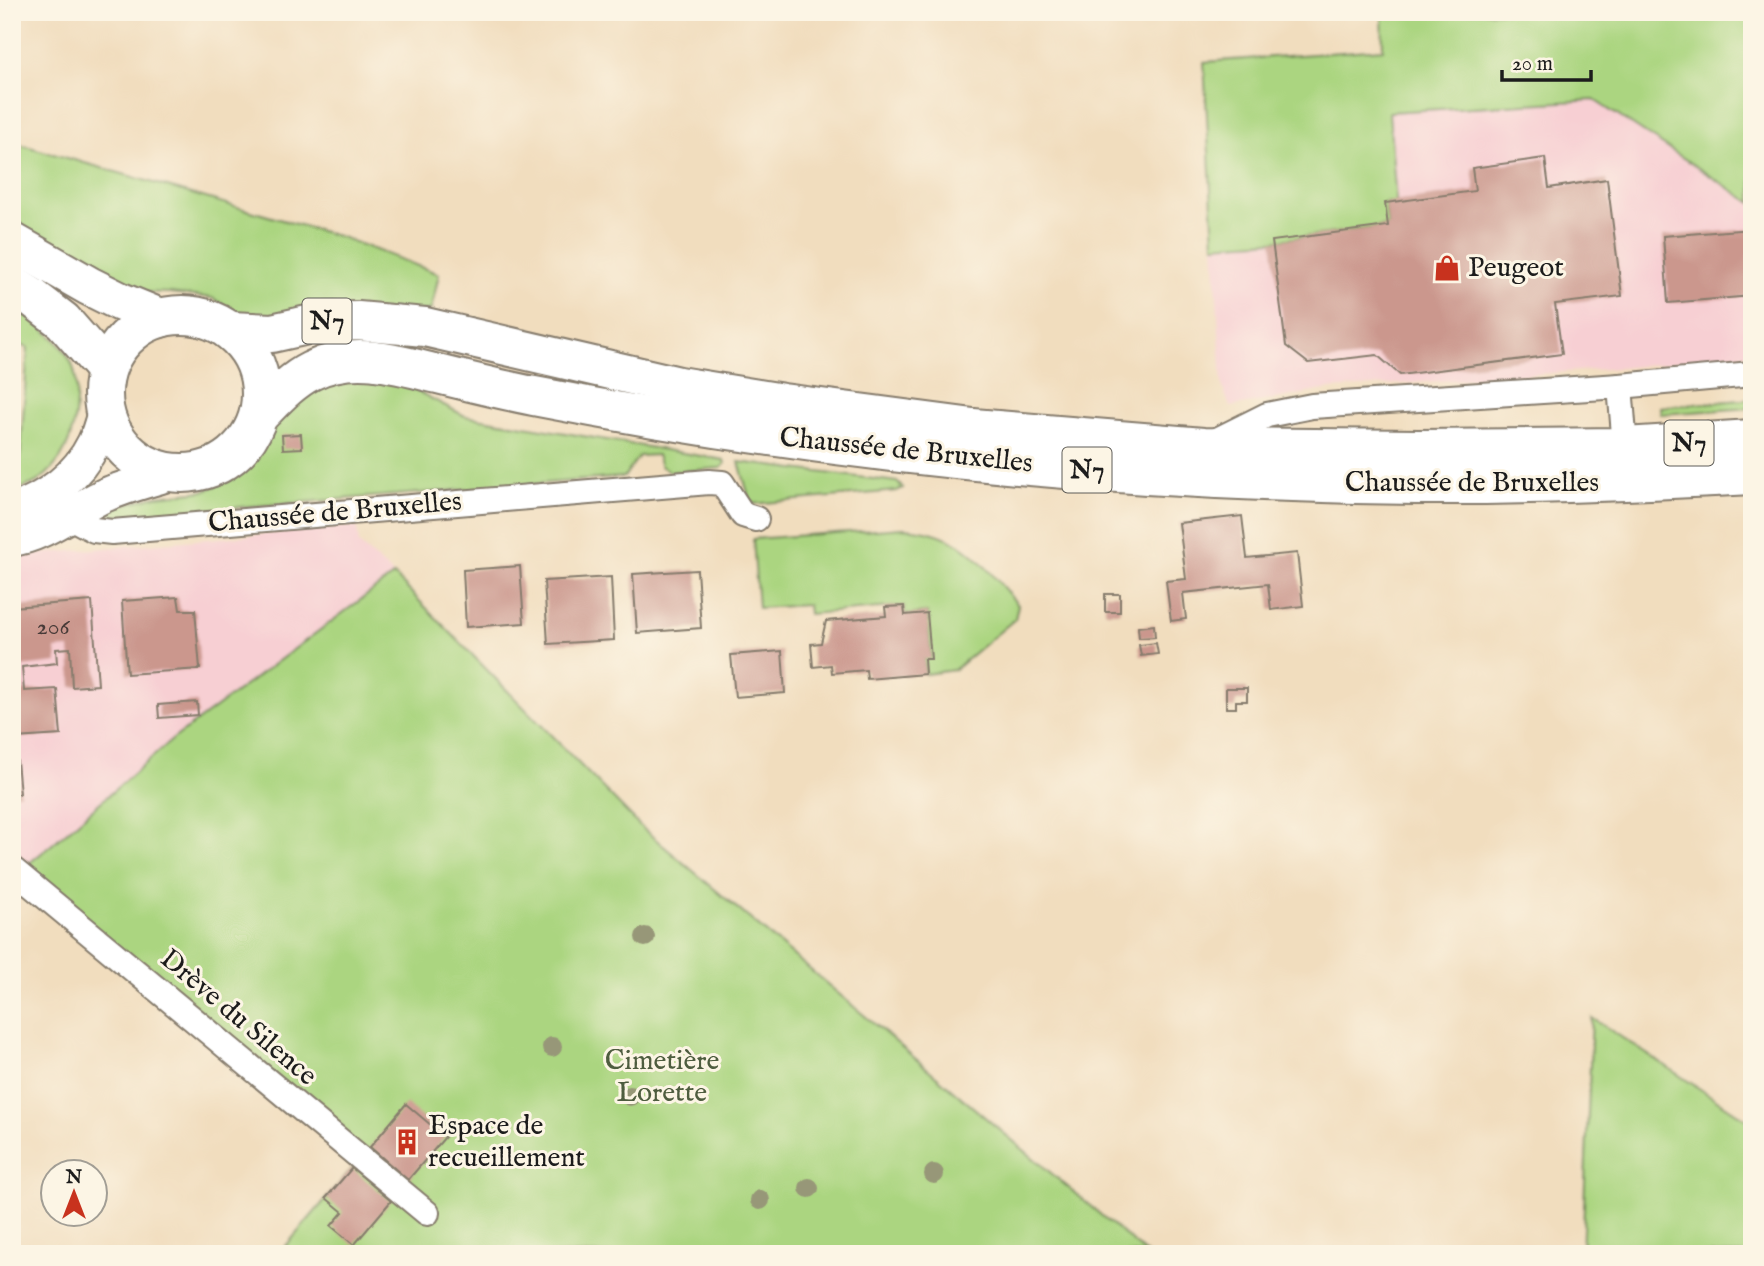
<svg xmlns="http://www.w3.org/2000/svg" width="1764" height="1266" font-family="'IM FELL English',serif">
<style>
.built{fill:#f7cfd3}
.green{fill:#abd580;stroke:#64784e;stroke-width:2}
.building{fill:#cb978d}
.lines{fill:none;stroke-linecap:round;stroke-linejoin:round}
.street-casing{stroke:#867c6d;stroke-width:28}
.secondary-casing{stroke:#867c6d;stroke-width:37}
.highway-casing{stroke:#867c6d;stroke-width:42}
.street{stroke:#fff;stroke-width:24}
.secondary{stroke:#fff;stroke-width:33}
.highway{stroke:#fff;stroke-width:38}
.tree{fill:#979778}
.labels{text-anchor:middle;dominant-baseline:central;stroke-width:6;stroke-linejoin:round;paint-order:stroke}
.number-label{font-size:24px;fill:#483b38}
.shield{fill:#fcf5e5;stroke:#5f5d58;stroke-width:2}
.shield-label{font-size:26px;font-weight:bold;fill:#1c1c1c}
.poi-label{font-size:28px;fill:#1c1c1c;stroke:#fcf5e5;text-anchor:start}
.street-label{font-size:28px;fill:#1c1c1c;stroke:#fcf5e5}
.park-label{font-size:28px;fill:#4e5d3f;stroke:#fcf5e5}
</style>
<rect width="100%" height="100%" fill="#fcf5e5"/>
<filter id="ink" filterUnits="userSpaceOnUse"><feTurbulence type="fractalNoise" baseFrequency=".0143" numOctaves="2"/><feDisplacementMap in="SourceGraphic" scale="14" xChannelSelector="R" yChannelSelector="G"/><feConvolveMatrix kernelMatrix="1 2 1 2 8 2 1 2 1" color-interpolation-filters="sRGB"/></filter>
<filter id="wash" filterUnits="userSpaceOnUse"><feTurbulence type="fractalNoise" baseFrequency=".00686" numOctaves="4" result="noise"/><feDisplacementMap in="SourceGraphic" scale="28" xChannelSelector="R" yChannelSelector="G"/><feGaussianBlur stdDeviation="1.57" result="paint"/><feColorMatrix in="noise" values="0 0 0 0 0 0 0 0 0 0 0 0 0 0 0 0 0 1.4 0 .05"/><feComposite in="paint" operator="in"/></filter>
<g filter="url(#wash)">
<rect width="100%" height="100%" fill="#f1ddbe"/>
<!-- built -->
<g class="built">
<polygon points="1594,100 1752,203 1752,354 1621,368 1330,389 1230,407 1222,385 1214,245 1272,241 1385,203 1396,201 1389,112"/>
<polygon points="357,526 359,544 394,575 173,739 49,847 17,873 12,868 12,556"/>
</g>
<!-- green -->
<g class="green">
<polygon points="1382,12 1752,12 1752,203 1594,100 1389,112 1396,202 1385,203 1388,226 1272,241 1214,245 1204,62 1383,49"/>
<polygon points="12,142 341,237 439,274 431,310 252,321 212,298 170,293 135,292 12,224"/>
<path d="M12,304c19,15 48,35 58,56 7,13 7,28 6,42 -1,32 -12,61 -38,79 -6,4 -14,6 -20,8l10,-141 -16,-6z"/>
<polygon points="384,374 465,416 724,460 725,464 721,468 670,472 661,466 657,455 639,456 624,477 114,517 110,513 110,508 156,496 203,491 231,480 261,450 275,414 326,376"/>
<polygon points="1752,399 1752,408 1661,414 1660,407"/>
<polygon points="739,462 897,482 903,488 897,491 754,504 749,497"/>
<path d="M903,528c60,3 79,35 115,77l-3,14 -61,51 -29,4 -1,-15 7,-1 -4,-45 -22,2 -1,-9 -95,8 -1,-9 -50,3 -5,-69z"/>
<polygon points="394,575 641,827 1147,1254 279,1254 360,1159 17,873 49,847 173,739"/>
<polygon points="1592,1018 1752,1123 1752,1254 1582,1254"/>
</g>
<g id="blocks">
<!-- building -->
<g class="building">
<polygon points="1545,158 1549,188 1607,179 1622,296 1555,304 1562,354 1400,375 1377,355 1308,363 1286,346 1272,241 1388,226 1385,203 1475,191 1472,168"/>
<polygon points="1752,229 1752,272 1750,273 1752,296 1668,303 1663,236"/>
<polygon points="301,434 302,448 283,449 282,435"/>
<polygon points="1242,516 1247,558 1297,553 1303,606 1271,610 1268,584 1183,593 1186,619 1171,621 1166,581 1186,579 1179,523"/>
<polygon points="520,566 524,623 466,627 463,570"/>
<polygon points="697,570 701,628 637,633 633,574"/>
<polygon points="611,577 614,640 548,644 544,581"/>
<rect x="1105" y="594" width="15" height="18"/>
<polygon points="178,597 180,610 195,610 200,669 127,674 122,601"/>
<polygon points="92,601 98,685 72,687 70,648 56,649 57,663 22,667 24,691 57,689 61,735 15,738 20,794 12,794 12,607"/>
<polygon points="904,606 905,615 927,613 931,659 924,659 925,674 867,679 866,670 832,673 831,665 813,667 811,644 821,643 826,621 886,616 885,607"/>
<polygon points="1154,625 1155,637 1139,638 1138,627"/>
<polygon points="1156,643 1158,654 1141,656 1139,645"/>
<polygon points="782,651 785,693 735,697 731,655"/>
<polygon points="1226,688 1247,688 1247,701 1236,701 1236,708 1226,708"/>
<polygon points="197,702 198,715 159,718 158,705"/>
<polygon points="406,1104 445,1137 408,1180 370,1147"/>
<polygon points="352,1168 391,1201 354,1245 331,1226 343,1212 326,1198"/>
</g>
</g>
</g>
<g filter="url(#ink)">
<use href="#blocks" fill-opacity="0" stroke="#867c6d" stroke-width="2"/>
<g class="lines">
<!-- street casing -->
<g class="street-casing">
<g id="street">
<polyline points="1620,386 1752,374"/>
<polyline points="1211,443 1267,415 1312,406 1620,386 1625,447 1624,460"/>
<polyline points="68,516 94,530 112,532 709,482 722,483 743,515 756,519"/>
<polyline points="12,869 427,1213"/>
</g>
</g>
<!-- secondary casing -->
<g class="secondary-casing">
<g id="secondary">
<path d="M12,511c35,-12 66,-35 82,-68 5,-10 7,-21 11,-31"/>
<path d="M12,539c27,-1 67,-32 93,-44 21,-9 45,-15 67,-22"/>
</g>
</g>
<!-- highway casing -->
<g class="highway-casing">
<g id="highway">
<polyline points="12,242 89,286 121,302 160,318"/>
<polyline points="12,285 33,298 63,321 106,370"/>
<circle cx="182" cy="394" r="79"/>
<polyline points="230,331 272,333 321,322 358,321 425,327 679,386 783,403 973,428 1203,447 1419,449 1625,447 1752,439"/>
<path d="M259,415c16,-16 32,-34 52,-44 42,-21 84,-7 127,3 32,8 64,16 96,22 290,57 586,86 882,89 112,1 224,-4 336,-10"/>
</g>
</g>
<!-- street -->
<use href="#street" class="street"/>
<!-- secondary -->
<use href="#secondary" class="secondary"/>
<!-- highway -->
<use href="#highway" class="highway"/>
</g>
<!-- trees -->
<g class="tree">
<circle cx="645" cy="937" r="10"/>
<circle cx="552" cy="1047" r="10"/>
<circle cx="630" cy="1096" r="10"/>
<circle cx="934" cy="1174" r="10"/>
<circle cx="809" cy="1188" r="10"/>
<circle cx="760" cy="1200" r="10"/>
</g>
</g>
<!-- icons -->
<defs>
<g id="shop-bare" transform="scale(2.1)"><path d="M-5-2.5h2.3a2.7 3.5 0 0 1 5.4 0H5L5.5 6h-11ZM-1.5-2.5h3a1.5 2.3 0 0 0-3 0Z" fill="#c8321e" stroke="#fcf5e5" stroke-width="2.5" paint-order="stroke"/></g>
<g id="building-bare" transform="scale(2.1)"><path d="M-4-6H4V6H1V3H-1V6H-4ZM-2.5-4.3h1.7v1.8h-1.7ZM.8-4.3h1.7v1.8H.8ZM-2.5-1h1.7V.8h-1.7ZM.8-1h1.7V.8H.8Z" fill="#c8321e" stroke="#fcf5e5" stroke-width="2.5" paint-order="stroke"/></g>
</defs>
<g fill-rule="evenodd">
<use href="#shop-bare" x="1447" y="268"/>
<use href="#building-bare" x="407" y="1142"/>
</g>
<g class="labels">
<!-- number labels -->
<g class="number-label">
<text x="53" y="627">206</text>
</g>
<!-- shield labels -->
<g class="shield">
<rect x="302.5" y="298.5" width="49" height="45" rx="5"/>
<rect x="1664.5" y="420.5" width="49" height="45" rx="5"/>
<rect x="1062.5" y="447.5" width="49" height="45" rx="5"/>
</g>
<g class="shield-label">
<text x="327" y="321">N7</text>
<text x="1689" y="443">N7</text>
<text x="1087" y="470">N7</text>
</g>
<!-- poi labels -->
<g class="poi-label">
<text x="1468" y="268">Peugeot</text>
<text x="428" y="1126">Espace de<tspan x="428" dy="32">recueillement</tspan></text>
</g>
<!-- street labels -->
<g class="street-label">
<text transform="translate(906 451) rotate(6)">Chaussée de Bruxelles</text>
<text x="1472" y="483">Chaussée de Bruxelles</text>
<text transform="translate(335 513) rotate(-5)">Chaussée de Bruxelles</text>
<text transform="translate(238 1018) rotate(40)">Drève du Silence</text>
</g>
<!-- park labels -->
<g class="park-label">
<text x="662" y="1061">Cimetière<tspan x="662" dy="32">Lorette</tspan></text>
</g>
</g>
<!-- margin -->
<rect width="1764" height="1266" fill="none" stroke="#fcf5e5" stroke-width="42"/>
<!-- north arrow -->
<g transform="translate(74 1193)"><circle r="33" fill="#fcf5e5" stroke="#a29e95" stroke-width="2"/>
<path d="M0-5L12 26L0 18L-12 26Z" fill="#c8321e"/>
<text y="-10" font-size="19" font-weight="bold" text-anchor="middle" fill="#1c1c1c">N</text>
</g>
<!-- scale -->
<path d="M1502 70v10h89v-10" fill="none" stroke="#1c1c1c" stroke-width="3.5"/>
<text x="1512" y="70" font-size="21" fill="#1c1c1c" stroke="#fcf5e5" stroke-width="5" paint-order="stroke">20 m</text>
</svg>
